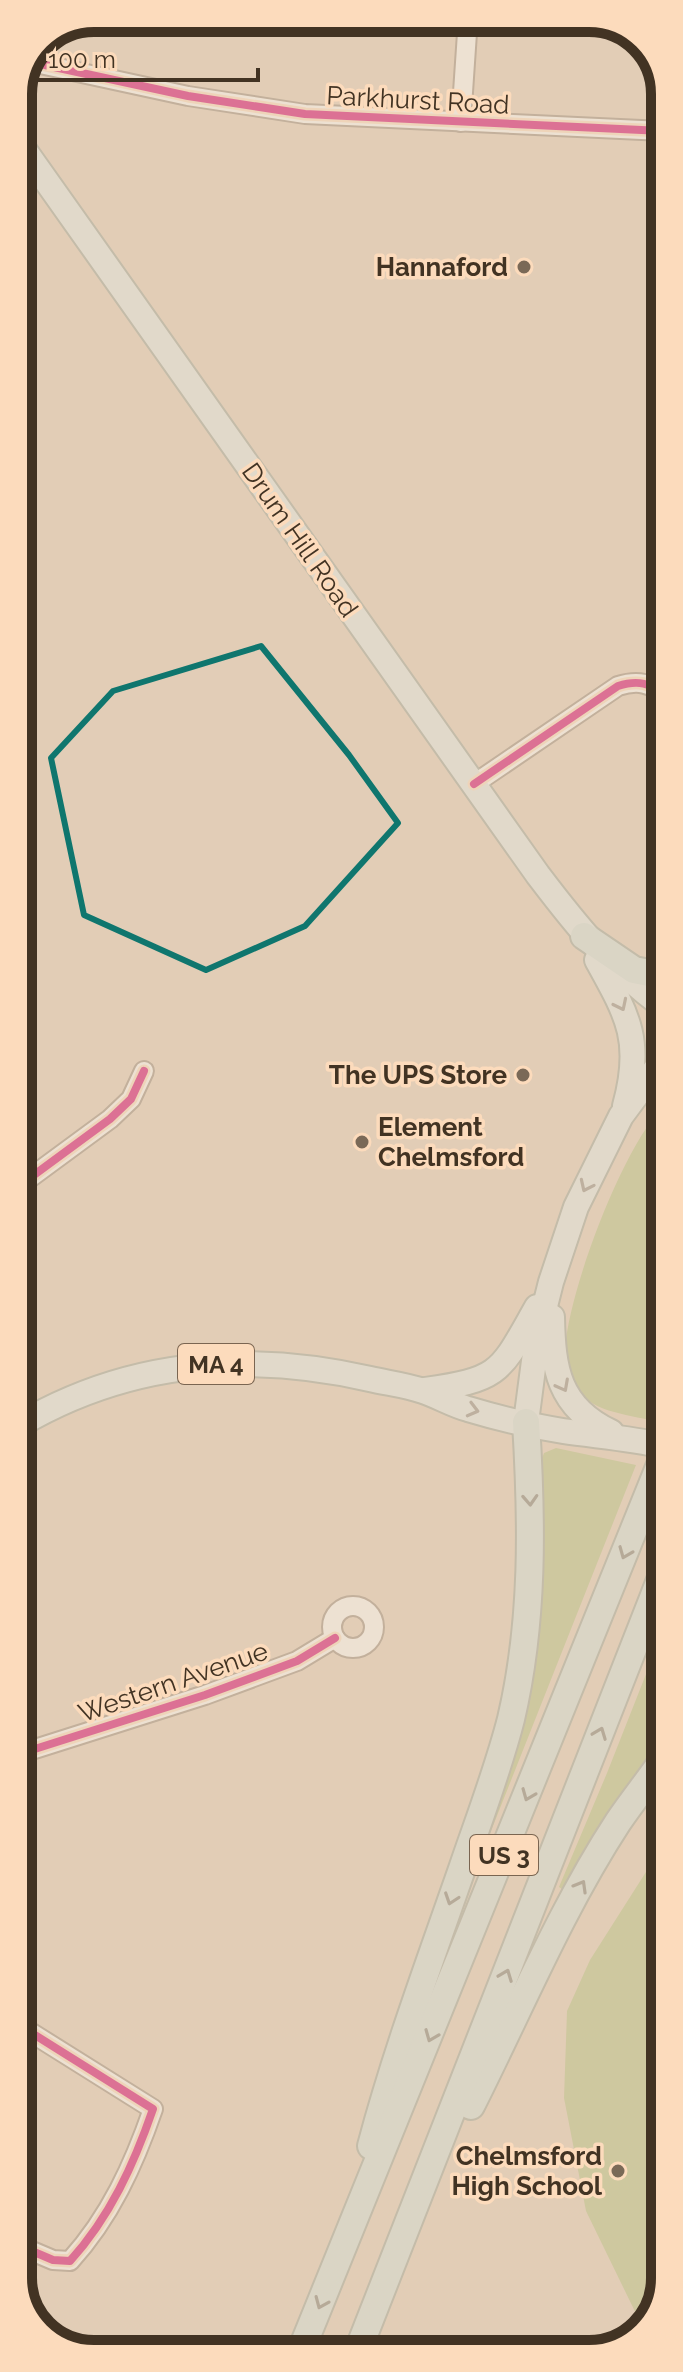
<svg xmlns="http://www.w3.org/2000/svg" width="683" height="2372" font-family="Raleway,sans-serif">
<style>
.green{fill:#b7c084}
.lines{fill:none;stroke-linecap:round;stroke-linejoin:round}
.minor-casing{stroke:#9d8d7c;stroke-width:22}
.major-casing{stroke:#a0a699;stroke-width:28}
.highway-casing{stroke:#a0a699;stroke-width:30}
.minor{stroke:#fbf8f4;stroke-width:18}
.major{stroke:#e1e7e3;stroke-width:24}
.highway{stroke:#d0ddd8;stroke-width:26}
.cycleway-casing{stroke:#fcdbbc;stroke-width:13}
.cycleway{stroke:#d6006c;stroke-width:8}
.oneway{stroke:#928d83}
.oneway2{stroke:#827f74}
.marked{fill:none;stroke:#0f766e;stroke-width:6;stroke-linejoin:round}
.poi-dot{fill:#7a6957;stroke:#fcdbbc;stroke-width:3}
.labels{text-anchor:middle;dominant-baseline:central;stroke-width:7;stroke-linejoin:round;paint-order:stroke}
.shield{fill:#fcdbbc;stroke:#7a6551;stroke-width:2}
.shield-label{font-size:24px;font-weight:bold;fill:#423323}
.street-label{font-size:26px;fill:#423323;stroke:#fcdbbc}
.poi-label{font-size:26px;font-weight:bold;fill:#423323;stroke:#fcdbbc;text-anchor:end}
.rim{fill:none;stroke:#423323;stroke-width:10}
</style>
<rect width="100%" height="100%" fill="#e2cdb7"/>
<!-- green -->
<g class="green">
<path d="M664,1105v290l-10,26c-28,-7 -66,-9 -81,-37 -5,-9 -9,-26 -8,-36 5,-61 57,-199 99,-243z"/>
<polygon points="556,1448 636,1465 447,1942 539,1604 543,1543 541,1461 544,1453"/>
<polygon points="665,1626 665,1730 606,1820 565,1891 559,1887 607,1773"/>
<polygon points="665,1842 665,2279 646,2328 644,2330 586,2211 564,2098 567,2011 590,1960"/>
</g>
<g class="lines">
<!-- minor casing -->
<g class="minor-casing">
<g id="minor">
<polyline points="31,62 188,96 305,114 663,131"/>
<polyline points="461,122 468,18"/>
<path d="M474,784l144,-98c19,-6 34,-4 46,11"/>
<polyline points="19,1186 110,1119 131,1099 144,1071"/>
<circle cx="353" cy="1627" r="21"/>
<polyline points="19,1754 205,1695 297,1661 335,1638"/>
<path d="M19,2025l134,84c-19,55 -43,108 -83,152l-17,-1 -33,-14"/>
</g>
</g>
<!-- major casing -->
<g class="major-casing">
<g id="major">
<path d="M18,141l520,734c41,54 71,91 126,132"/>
<path d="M597,960c31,56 46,81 28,146"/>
<path d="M552,1317c1,51 6,90 59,115"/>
<path d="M425,1390c77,-11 75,-18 112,-83"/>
<polyline points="526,1422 537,1338 551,1282 576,1207 621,1116 664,1058"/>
<path d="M19,1425c110,-65 228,-74 351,-46 17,4 36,6 53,12 15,5 30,14 45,18 30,9 63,17 95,22 34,5 67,7 101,15"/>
</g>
</g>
<!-- highway casing -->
<g class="highway-casing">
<g id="highway">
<polyline points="584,936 634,970 664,976"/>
<path d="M471,2106c48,-95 89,-195 147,-284 15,-22 32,-43 47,-65"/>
<path d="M371,2146c25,-94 59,-185 91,-277 17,-50 36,-99 49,-150 23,-98 21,-198 15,-297"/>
<polyline points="300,2353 664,1455"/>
<polyline points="357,2353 664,1570"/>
</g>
</g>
<!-- minor -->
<use href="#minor" class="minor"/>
<!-- major -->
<use href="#major" class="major"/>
<!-- highway -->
<use href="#highway" class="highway"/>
<!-- cycleway casing -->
<g class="cycleway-casing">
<g id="cycleway">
<polyline points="31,62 188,96 305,114 663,131"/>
<path d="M474,784l144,-98c19,-6 34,-4 46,11"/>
<polyline points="19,1186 110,1119 131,1099 144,1071"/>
<polyline points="19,1754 205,1695 297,1661 335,1638"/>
<path d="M19,2025l134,84c-19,55 -43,108 -83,152l-17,-1 -33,-14"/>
</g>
</g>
<!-- cycleway -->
<use href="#cycleway" class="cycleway"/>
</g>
<!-- one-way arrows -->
<defs><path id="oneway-chevron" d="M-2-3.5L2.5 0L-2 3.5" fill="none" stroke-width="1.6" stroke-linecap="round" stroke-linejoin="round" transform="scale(2)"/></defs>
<g class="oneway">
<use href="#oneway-chevron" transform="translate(621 1005) rotate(64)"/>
<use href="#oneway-chevron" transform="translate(586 1186) rotate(115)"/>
<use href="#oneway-chevron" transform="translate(563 1386) rotate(62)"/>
<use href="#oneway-chevron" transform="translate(473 1410) rotate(15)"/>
</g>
<g class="oneway2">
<use href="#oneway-chevron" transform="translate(530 1500) rotate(87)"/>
<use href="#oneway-chevron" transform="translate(625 1553) rotate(112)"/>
<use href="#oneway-chevron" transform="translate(600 1733) rotate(-69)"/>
<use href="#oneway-chevron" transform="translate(528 1795) rotate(112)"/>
<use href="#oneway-chevron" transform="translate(581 1886) rotate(-60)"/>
<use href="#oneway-chevron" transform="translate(451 1899) rotate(109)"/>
<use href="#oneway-chevron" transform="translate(506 1975) rotate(-69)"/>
<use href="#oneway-chevron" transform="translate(431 2036) rotate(112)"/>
<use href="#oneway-chevron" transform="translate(321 2303) rotate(113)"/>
</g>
<!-- marked area -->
<path d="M0 0H683V2372H0ZM261,646l88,109 49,68 -93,103 -99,44 -122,-55 -33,-157 62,-67z" fill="#e2cdb7" fill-opacity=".55" fill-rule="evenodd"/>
<path class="marked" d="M261,646l88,109 49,68 -93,103 -99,44 -122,-55 -33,-157 62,-67z"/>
<!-- markers -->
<g class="poi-dot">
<circle cx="524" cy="267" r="8"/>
<circle cx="523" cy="1075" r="8"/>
<circle cx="362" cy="1142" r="8"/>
<circle cx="618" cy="2171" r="8"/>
</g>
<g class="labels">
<!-- shield labels -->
<g class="shield">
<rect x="178" y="1344" width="76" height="40" rx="6"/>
<rect x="470" y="1835" width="68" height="40" rx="6"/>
</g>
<g class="shield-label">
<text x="216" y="1364">MA 4</text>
<text x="504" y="1855">US 3</text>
</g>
<!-- street labels -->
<g class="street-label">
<text transform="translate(418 100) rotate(3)">Parkhurst Road</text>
<text transform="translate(300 540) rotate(55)">Drum Hill Road</text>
<text transform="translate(173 1682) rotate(-19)">Western Avenue</text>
</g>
<!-- poi labels -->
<g class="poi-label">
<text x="508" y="267">Hannaford</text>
<text x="507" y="1075">The UPS Store</text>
<text x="378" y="1127" text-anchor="start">Element<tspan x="378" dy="30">Chelmsford</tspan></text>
<text x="602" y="2156">Chelmsford<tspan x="602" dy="30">High School</tspan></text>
</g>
</g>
<!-- crop -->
<path d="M0 0H683V2372H0ZM94 32H589A62 62 0 0 1 651 94V2278A62 62 0 0 1 589 2340H94A62 62 0 0 1 32 2278V94A62 62 0 0 1 94 32Z" fill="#fcdbbc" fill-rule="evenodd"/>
<path class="rim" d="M94 32H589A62 62 0 0 1 651 94V2278A62 62 0 0 1 589 2340H94A62 62 0 0 1 32 2278V94A62 62 0 0 1 94 32Z"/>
<!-- scale -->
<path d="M36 68v12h222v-12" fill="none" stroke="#423323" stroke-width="4"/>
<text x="48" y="68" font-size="24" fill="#423323" stroke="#fcdbbc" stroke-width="6" paint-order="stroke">100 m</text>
</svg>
